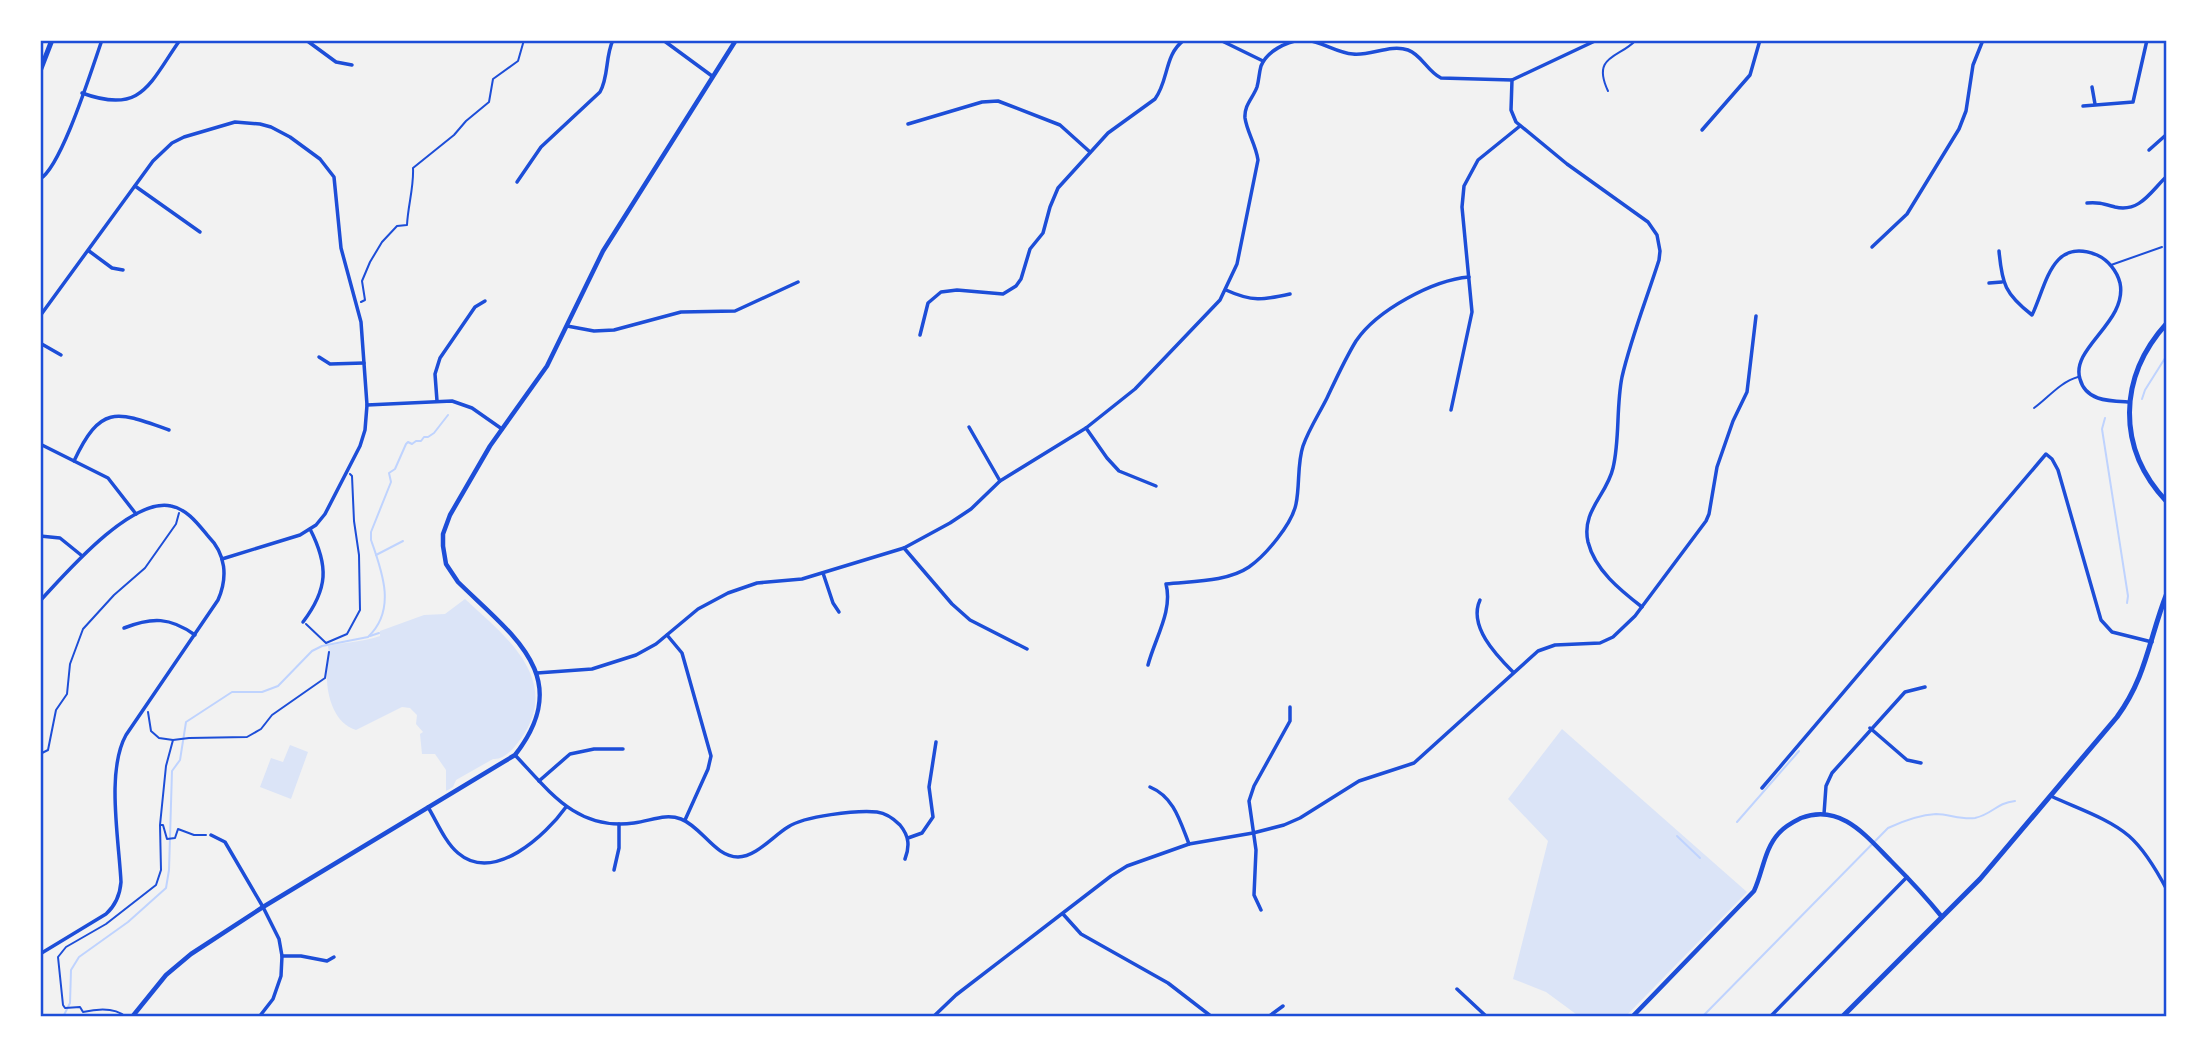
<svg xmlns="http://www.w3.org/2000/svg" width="2207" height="1057" font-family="'Titillium Web',sans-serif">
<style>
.green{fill:#dbe4f7}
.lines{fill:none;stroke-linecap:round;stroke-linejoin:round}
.stream{stroke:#bfd3fe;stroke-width:2}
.path{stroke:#1d4ed8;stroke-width:2}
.service{stroke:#1d4ed8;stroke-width:2}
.minor{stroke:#1d4ed8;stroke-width:3.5}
.tertiary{stroke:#1d4ed8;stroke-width:4.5}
.secondary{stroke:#1d4ed8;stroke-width:5}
.neatline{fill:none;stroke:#1d4ed8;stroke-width:2.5}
</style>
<rect width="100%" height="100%" fill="#f2f2f2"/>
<!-- green -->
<g class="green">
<path d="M465,599c39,36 97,80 57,138 -7,10 -17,23 -29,22l-37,21 -3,7 -7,4v-21l-11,-16h-13l-2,-20 3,-2 -7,-8 1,-9 -7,-7 -8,-1 -46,23c-22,-6 -30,-36 -29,-56 0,-10 3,-18 1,-28 18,-4 35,-4 52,-10v-5l44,-16 21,-1z"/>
<polygon points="1562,729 1747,892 1625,1017 1580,1017 1546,992 1513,979 1548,841 1508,799"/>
<polygon points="290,745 308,752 291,799 260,787 271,758 283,762"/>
</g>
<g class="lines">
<!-- stream -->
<g class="stream">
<polyline points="2142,399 2145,390 2167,355"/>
<polyline points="2105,418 2102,429 2128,596 2127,603"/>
<polyline points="376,555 403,541"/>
<polyline points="370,636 379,633"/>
<polyline points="1737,822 1799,751"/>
<polyline points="1677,836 1700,858"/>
<path d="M63,1017l7,-14 1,-33 8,-13 49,-35 38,-34 3,-18 3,-99 8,-11 6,-38 46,-30h30l16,-6 34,-35 10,-5 46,-9c29,-27 14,-66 3,-97v-8l20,-50 -2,-9 6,-4 11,-25 2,-2 4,2 4,-3h5l3,-4h4l6,-4 14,-18"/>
<path d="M1702,1017l186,-189c15,-7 30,-13 48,-14 13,0 25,6 39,4 18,-4 21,-15 40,-17"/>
</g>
<!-- path -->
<g class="path">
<path d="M361,302l4,-2 -3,-19 8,-19 12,-20 15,-16 10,-1c1,-20 7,-38 6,-57l41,-33 12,-14 23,-19 4,-23 25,-18 6,-21"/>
<polyline points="306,624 326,643 347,634 360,610 359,555 354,521 352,476 350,474"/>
<polyline points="148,712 151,731 159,738 173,740 189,738 247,737 261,729 272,715 325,678 329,652"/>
<polyline points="40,754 48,750 56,710 67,694 70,664 83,629 114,595 145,568 176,524 179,513"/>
<polyline points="161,825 163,825 167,839 175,838 178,829 194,835 206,835"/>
<path d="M126,1017c-11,-10 -30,-8 -43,-5l-3,-5 -15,1 -2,-3 -5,-48 8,-10 40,-23 50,-39 5,-15 -1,-45 6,-59 7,-26"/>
</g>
<!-- service -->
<g class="service">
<path d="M1608,91c-17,-36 12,-33 28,-51"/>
<polyline points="2111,265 2162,247"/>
<path d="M2034,408c14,-10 26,-26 44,-31"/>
</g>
<!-- minor -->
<g class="minor">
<polyline points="306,40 336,62 352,65"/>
<polyline points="663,40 712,76"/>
<polyline points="1220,40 1263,61"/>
<path d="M1306,40c17,2 31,13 47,14 18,2 37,-10 55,-4 14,5 19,21 33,28l71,2 85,-40"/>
<path d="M1512,80l-1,30 5,12 51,42 81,58 9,13 3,16 -1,9c-12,38 -28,78 -37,117 -6,30 -2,62 -9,91 -6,27 -32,43 -25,74 7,28 32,48 54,65"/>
<polyline points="2092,87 2095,104"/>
<path d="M82,93c60,22 67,-9 98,-53"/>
<polyline points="2083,106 2133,102 2147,40"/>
<polyline points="908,124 982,102 998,101 1060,125 1090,152"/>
<polyline points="1702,130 1750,75 1760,40"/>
<polyline points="2149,150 2167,134"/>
<path d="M40,179c22,-13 52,-111 62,-139"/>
<path d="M517,182l24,-35 59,-55c9,-16 5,-35 13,-52"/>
<polyline points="135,186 200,232"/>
<path d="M2087,203c12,-1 17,1 28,4 25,6 36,-16 52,-31"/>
<polyline points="1872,247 1907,214 1959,129 1966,111 1973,65 1983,40"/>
<polyline points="89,251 112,268 123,270"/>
<path d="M1999,251c3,33 6,43 33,64 14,-28 19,-79 65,-60 11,5 20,16 23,28 8,39 -50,65 -40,96 6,23 31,22 50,23"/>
<polyline points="1989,283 2002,282"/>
<path d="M1226,290c26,12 37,10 64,4"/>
<polyline points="40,316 153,161 172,143 184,137 235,122 260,124 271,127 290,137 320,159 334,177 341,248 361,322 367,405 365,430 360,446 325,514 316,525 300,535 222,559"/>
<polyline points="567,326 594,331 614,330 681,312 735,311 798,282"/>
<path d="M920,335l8,-32 13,-11 16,-2 46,4 13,-8 5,-7 9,-30 13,-16 7,-26 8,-19 50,-55 47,-34c14,-19 9,-44 29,-59"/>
<polyline points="40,343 61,355"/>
<polyline points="319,357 330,364 364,363"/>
<polyline points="437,401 435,374 440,358 475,307 485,301"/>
<polyline points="367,405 452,401 472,408 502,429"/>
<polyline points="1451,410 1472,312 1462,207 1464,186 1478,160 1520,126"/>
<polyline points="969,427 1000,481"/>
<polyline points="1086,428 1107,458 1119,471 1156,486"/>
<polyline points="40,444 108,478 136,514"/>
<path d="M74,461c27,-57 42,-50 95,-31"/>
<polyline points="40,536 60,538 81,555"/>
<polyline points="904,548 952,604 970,620 1027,649"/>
<polyline points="823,573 833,603 839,612"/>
<path d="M1480,600c-12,26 16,55 33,72"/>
<path d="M40,601c25,-27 91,-104 131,-95 16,3 27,18 37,30 18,18 20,41 10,64l-92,135c-20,36 -7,105 -5,147 -1,13 -5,23 -15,32l-66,40"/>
<path d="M303,622c25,-33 26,-56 7,-93"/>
<path d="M124,628c28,-11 46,-11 71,7"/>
<polyline points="667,635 682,653 711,756 708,769 685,820"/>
<path d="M1148,665c7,-27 25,-54 18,-81 26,-3 61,-2 83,-17 17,-12 43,-43 47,-63 4,-19 1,-40 7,-58 6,-17 16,-32 24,-48 9,-19 18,-39 29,-57 21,-31 77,-61 113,-64"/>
<path d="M537,673l55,-4 44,-14 20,-11 42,-35 30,-16 29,-10 45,-4 102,-31 46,-25 21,-14 29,-28 86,-53 49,-39 85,-89 17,-36 21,-104c-2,-15 -11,-28 -13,-42 -1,-13 8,-20 12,-31 2,-7 2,-14 4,-21 6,-15 25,-24 40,-26"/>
<polyline points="1870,728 1907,760 1921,763"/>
<path d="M515,755c35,37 62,76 119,68 17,-2 31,-10 47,-4 21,8 34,38 57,38 18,0 35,-21 50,-30 16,-11 69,-17 89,-15 8,1 17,7 23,13 9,11 10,21 5,34"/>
<polyline points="539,781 570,754 594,749 623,749"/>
<path d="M1150,787c24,10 30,34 39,57"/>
<polyline points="1762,788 2046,454 2052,459 2058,470 2101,620 2112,632 2152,642"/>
<path d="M2051,796c25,12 57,22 78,40 16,14 28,35 38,54"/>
<path d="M428,807c9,15 17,35 30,46 36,31 88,-18 108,-46"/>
<polyline points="1824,814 1826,786 1832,773 1905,692 1925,687"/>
<polyline points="211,835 225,842 263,907 279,939 282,956 281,976 273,999 259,1017"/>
<polyline points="908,838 922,833 933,817 929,787 936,742"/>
<polyline points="614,870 619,848 619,824"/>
<polyline points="1261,910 1254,895 1256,850 1249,801 1254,786 1290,721 1290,707"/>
<polyline points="1063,914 1081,934 1168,983 1212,1017"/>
<polyline points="282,956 301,956 327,961 334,957"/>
<polyline points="1457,989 1487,1017"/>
<polyline points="933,1017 956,995 1111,876 1127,866 1189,844 1253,833 1284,825 1300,818 1359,781 1414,763 1538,651 1555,645 1600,643 1613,637 1635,616 1706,521 1709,514 1717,467 1733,421 1747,392 1756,316"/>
<polyline points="1268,1017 1283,1006"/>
<polyline points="1770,1017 1907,877"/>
</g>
<!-- tertiary -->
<g class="tertiary">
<path d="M132,1017l34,-42 25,-21 72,-47 252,-152c61,-78 -3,-120 -57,-173l-12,-18 -3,-18v-12l7,-19 40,-69 57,-80 56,-115 133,-211"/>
<path d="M1632,1017l122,-126c9,-19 10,-42 25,-58 6,-7 14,-11 22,-15 40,-15 65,18 90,43 18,18 35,36 51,56"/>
</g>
<!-- secondary -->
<g class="secondary">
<polyline points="40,71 52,40"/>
<path d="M2167,323c-49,54 -51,125 0,179"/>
<path d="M1842,1017l138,-138 137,-162c30,-41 32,-79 50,-124"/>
</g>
</g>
<!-- border -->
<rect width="2207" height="1057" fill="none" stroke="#ffffff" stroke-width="84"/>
<rect x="42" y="42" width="2123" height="973" class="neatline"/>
</svg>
